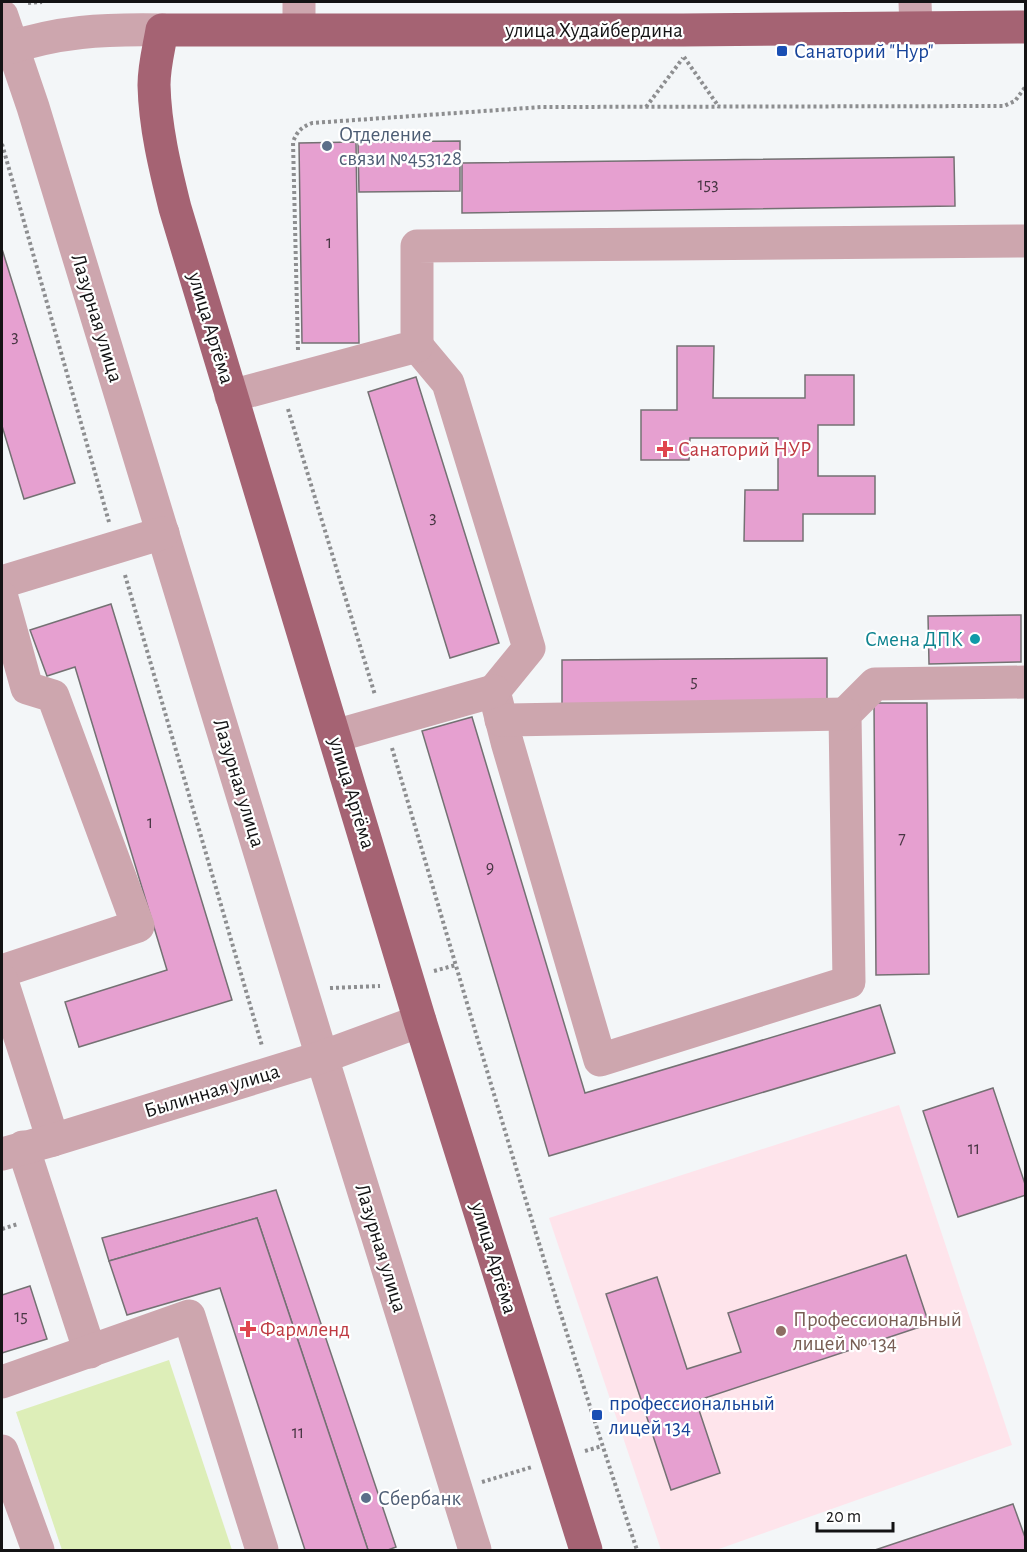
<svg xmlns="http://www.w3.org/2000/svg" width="1027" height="1552" font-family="'Alegreya Sans',sans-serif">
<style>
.education{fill:#fee4eb}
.green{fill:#ddeeb8}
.building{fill:#e6a0d0;stroke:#747173;stroke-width:1.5}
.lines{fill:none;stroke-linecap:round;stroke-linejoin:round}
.path{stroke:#8d8e90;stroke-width:4;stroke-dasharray:3 3;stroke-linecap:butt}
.minor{stroke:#cda6ae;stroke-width:33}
.major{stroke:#a56373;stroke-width:33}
.transit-dot{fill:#1a4fb4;stroke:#fff;stroke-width:2}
.service-dot{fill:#5c6f8a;stroke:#fff;stroke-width:2}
.health-dot{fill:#e0444e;stroke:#fff;stroke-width:2}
.culture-dot{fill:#0f9aa8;stroke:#fff;stroke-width:2}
.education-dot{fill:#8d6e63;stroke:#fff;stroke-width:2}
.labels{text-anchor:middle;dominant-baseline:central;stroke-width:4.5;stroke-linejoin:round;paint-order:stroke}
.number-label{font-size:18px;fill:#483643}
.street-label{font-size:21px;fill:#131314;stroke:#fff}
.transit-label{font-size:21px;fill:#164399;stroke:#fff;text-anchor:start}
.service-label{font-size:21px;fill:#4e5e75;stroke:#fff;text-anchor:start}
.health-label{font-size:21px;fill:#be3a42;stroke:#fff;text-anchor:start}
.culture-label{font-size:21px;fill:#0d838f;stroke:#fff;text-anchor:end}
.education-label{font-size:21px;fill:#785e54;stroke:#fff;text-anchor:start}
</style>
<rect width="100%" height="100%" fill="#f3f6f8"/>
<!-- education -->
<polygon class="education" points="899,1105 1012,1445 716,1550 661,1550 549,1218"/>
<!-- green -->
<polygon class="green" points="169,1360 232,1550 62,1550 16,1412"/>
<!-- building -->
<g class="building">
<polygon points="460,141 460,191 359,192 358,142"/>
<polygon points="356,142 359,343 302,343 299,143"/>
<polygon points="954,157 955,206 462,213 462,163"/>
<polygon points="2,249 75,483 24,499 2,426"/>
<polygon points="677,346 714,346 713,398 805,398 805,375 854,375 854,425 818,425 818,476 875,476 875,514 803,514 803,541 744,541 745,490 778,490 778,438 690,438 689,460 641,460 641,410 677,410"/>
<polygon points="416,377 499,643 450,658 368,392"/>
<polygon points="111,604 232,1000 79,1047 65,1002 167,970 75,667 47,676 30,630"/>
<polygon points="1021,615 1021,662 929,664 928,616"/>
<polygon points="827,658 827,704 562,705 562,660"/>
<polygon points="874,703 927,703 929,974 876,975"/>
<polygon points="472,717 585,1093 880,1005 895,1053 549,1156 422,731"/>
<polygon points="993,1088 1026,1187 1026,1195 958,1217 923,1111"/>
<polygon points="276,1190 396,1547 388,1550 368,1550 257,1218 109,1261 102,1238"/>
<polygon points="257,1218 368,1550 305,1550 220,1288 127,1315 109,1261"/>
<polygon points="906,1255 929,1324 696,1401 720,1473 671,1490 606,1294 657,1277 687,1369 741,1352 728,1313"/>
<polygon points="30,1286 47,1339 2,1353 2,1295"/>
<polygon points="1013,1504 1026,1540 1026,1550 875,1550"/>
</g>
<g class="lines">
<!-- path -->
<g class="path">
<polyline points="28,3 42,2"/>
<polyline points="684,57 719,107"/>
<polyline points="646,107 683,58"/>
<polyline points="2,144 109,522"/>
<path d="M298,350l-5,-208c4,-11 9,-15 19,-19l230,-16 462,-1 11,-5 11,-15"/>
<polyline points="288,409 375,695"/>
<polyline points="125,575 262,1046"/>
<path d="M392,748c79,268 156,537 245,802"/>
<polyline points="434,971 456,965"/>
<polyline points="330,988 380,986"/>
<polyline points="2,1229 18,1224"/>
<polyline points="585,1451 602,1446"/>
<polyline points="482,1482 532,1467"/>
</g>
<!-- minor -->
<g class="minor">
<polyline points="299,2 299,29"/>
<polyline points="915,2 916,28"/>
<polyline points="2,16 33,107 322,1057 475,1550"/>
<path d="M2,50c57,-19 100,-21 160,-20"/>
<polyline points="417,346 448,383 529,648 494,691 507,742 600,1060 849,982 845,714 875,684 1026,682"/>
<polyline points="231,396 417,346 417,246 1026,241"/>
<polyline points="2,582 163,533"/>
<polyline points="2,598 27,688 53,696 138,926 2,971"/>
<polyline points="501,720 845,714"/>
<polyline points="335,736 494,691"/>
<polyline points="2,981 53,1140"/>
<polyline points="23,1147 90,1352"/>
<polyline points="2,1154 53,1140 322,1057 420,1021"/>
<polyline points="2,1382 189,1316 262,1550"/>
<polyline points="2,1451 38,1550"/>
</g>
<!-- major -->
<path class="major" d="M586,1550l-166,-529 -245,-813c-10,-40 -20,-81 -21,-123 0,-19 5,-37 8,-55h521l343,-3"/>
</g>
<!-- markers -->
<g class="transit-dot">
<rect x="776" y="45" width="12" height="12" rx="3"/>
<rect x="591" y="1409" width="12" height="12" rx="3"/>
</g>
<g class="service-dot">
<circle cx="327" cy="146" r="6"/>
<circle cx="366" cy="1498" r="6"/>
</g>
<g class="health-dot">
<path d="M662 440h6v6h6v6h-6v6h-6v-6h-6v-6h6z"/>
<path d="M245 1320h6v6h6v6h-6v6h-6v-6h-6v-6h6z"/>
</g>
<circle class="culture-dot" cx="975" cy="639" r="6"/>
<circle class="education-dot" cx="781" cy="1331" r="6"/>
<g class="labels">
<!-- number labels -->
<g class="number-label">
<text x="708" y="185">153</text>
<text x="329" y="243">1</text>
<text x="15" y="337">3</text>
<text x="433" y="518">3</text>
<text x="694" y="682">5</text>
<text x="150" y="823">1</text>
<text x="902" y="839">7</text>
<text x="490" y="868">9</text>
<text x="974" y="1149">11</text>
<text x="21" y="1317">15</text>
<text x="298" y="1433">11</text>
</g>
<!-- street labels -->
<g class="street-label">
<text x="594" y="30">улица Худайбердина</text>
<text transform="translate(97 318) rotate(73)">Лазурная улица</text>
<text transform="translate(211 328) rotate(73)">улица Артёма</text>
<text transform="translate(239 783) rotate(73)">Лазурная улица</text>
<text transform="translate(352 793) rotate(73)">улица Артёма</text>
<text transform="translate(212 1091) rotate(-17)">Былинная улица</text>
<text transform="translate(381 1248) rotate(73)">Лазурная улица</text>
<text transform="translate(494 1258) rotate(73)">улица Артёма</text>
</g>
<!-- transit labels -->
<g class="transit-label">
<text x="794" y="51">Санаторий "Нур"</text>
<text x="609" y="1403">профессиональный<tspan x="609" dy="24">лицей 134</tspan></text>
</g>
<!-- service labels -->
<g class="service-label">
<text x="339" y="134">Отделение<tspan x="339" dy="24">связи №453128</tspan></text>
<text x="378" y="1498">Сбербанк</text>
</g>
<!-- health labels -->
<g class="health-label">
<text x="678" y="449">Санаторий НУР</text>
<text x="260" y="1329">Фармленд</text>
</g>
<!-- culture labels -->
<g class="culture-label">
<text x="963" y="639">Смена ДПК</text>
</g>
<!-- education labels -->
<g class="education-label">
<text x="793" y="1319">Профессиональный<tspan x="793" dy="24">лицей № 134</tspan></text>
</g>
</g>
<!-- border -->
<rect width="1027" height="1552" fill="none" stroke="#131314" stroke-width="6"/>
<!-- scale -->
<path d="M817 1522v9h76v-9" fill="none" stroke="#131314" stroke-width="3"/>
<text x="826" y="1522" font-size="18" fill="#131314" stroke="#ffffff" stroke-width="4.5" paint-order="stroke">20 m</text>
</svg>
